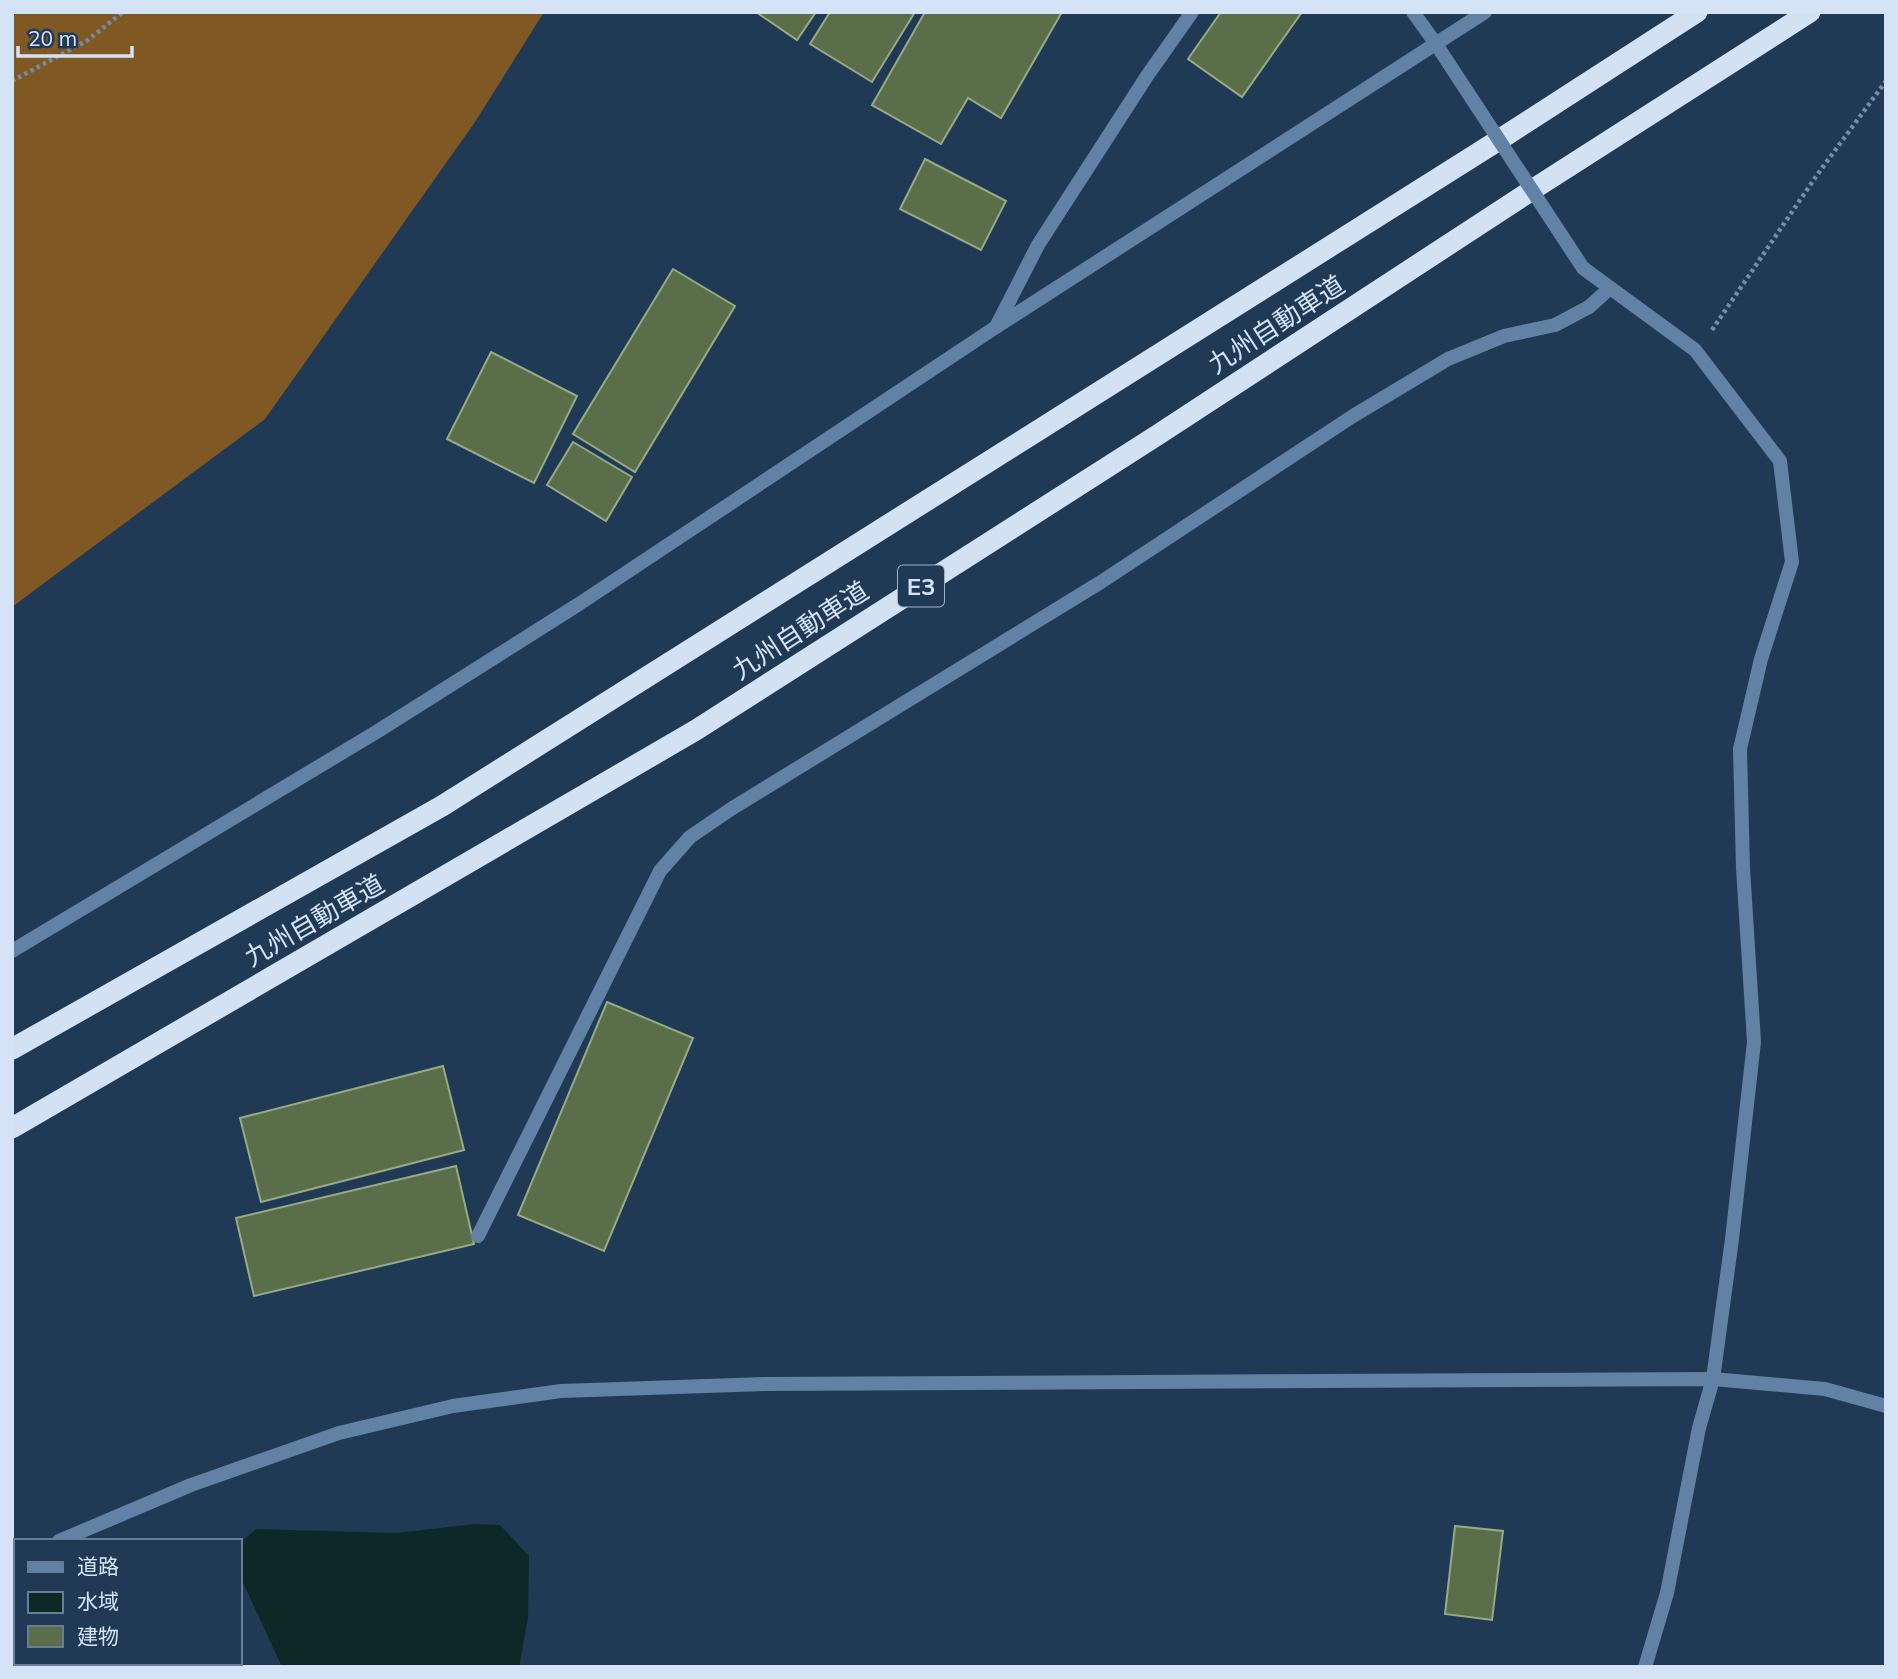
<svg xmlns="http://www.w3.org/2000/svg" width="1898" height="1679" font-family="Mulish,'Noto Sans JP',sans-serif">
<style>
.forest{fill:#7f5823}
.water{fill:#0c2928}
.building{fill:#5b6e4a;stroke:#96ab85;stroke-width:2}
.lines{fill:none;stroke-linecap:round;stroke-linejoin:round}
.path{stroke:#778ca3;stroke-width:4.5;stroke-dasharray:3.5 3.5;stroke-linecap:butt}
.service{stroke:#6182a5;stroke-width:14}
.minor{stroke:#6182a5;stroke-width:14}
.tertiary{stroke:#6182a5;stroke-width:14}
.motorway{stroke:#d2e1f3;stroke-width:21}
.minor-bridge{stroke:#6182a5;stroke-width:14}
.labels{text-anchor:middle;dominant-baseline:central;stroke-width:5;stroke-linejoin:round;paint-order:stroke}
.shield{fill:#203a56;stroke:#9eb0c5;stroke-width:2}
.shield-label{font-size:24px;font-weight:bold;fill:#d4e3f5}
.street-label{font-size:26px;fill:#d4e3f5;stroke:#203a56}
</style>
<rect width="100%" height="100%" fill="#203a56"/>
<!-- forest -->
<polygon class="forest" points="12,12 544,12 475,122 265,419 12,607"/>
<!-- water -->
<polygon class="water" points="475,1524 500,1525 529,1556 528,1618 519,1667 282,1667 240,1576 240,1543 256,1529 396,1533"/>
<!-- building -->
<g class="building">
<polygon points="756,12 816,12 797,40"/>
<polygon points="830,12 915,12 872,82 810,44"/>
<polygon points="925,12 1062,12 1001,118 968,98 941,144 872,105"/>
<polygon points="1221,12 1302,12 1242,97 1188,59"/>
<polygon points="925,159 1006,201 981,250 900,209"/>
<polygon points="673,269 735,306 635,472 573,434"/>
<polygon points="491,352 577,396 534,483 447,439"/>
<polygon points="573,442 632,477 606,521 547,485"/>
<polygon points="607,1002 693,1038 604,1251 518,1215"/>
<polygon points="443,1066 464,1150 261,1202 240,1118"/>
<polygon points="456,1166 474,1244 254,1296 236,1218"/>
<polygon points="1455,1526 1503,1531 1492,1620 1445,1614"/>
</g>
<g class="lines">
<!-- path -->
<g class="path">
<polyline points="12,81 88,40 123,12"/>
<polyline points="1712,330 1817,175 1886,81"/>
</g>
<!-- service -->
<polyline class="service" points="478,1236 660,871 690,837 731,809 1101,582 1353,416 1448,359 1504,336 1555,325 1589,307 1610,288"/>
<!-- minor -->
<g class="minor">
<polyline points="1413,12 1436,44"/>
<polyline points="1583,268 1695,350 1780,461 1792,562 1761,659 1740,749 1743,868 1754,1042 1732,1239 1713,1379 1699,1428 1667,1593 1645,1667"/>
<polyline points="996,327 1038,245 1147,76 1192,12"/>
<polyline points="12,951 378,731 579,604 713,515"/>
<polyline points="59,1541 191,1485 339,1433 453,1406 561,1391 765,1384 1713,1379 1825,1389 1886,1406"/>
<polyline points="12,1567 16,1565"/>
</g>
<!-- tertiary -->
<polyline class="tertiary" points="713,515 996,327 1485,12"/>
<!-- motorway -->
<g class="motorway">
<polyline points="12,1049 442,806 1491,145 1697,12"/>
<polyline points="12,1128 696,730 1156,436 1532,190 1810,12"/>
</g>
<!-- minor-bridge -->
<polyline class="minor-bridge" points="1436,44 1583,268"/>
</g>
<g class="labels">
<!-- shield labels -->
<rect class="shield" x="898" y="565.5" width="46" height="41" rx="5"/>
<g class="shield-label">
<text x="921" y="586">E3</text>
</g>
<!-- street labels -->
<g class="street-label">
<text transform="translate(1276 324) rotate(-33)">九州自動車道</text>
<text transform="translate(800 630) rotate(-33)">九州自動車道</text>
<text transform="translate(314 920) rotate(-30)">九州自動車道</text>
</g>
</g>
<!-- border -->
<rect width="1898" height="1679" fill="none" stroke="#d4e3f5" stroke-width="28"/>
<!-- legend -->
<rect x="14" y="1539" width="228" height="126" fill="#203a56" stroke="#687e96" stroke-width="2"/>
<rect x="28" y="1562" width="35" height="10" fill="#6182a5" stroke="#687e96" stroke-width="2"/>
<text x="77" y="1574" font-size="21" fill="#d4e3f5">道路</text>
<rect x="28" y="1592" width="35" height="21" fill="#0c2928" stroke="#687e96" stroke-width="2"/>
<text x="77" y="1609" font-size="21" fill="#d4e3f5">水域</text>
<rect x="28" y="1626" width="35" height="21" fill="#5b6e4a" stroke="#687e96" stroke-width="2"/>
<text x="77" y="1644" font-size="21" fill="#d4e3f5">建物</text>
<!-- scale -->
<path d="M18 46v10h114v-10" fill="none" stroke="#d4e3f5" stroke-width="3.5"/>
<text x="28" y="46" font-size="21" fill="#d4e3f5" stroke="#203a56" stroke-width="5" paint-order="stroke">20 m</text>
</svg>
